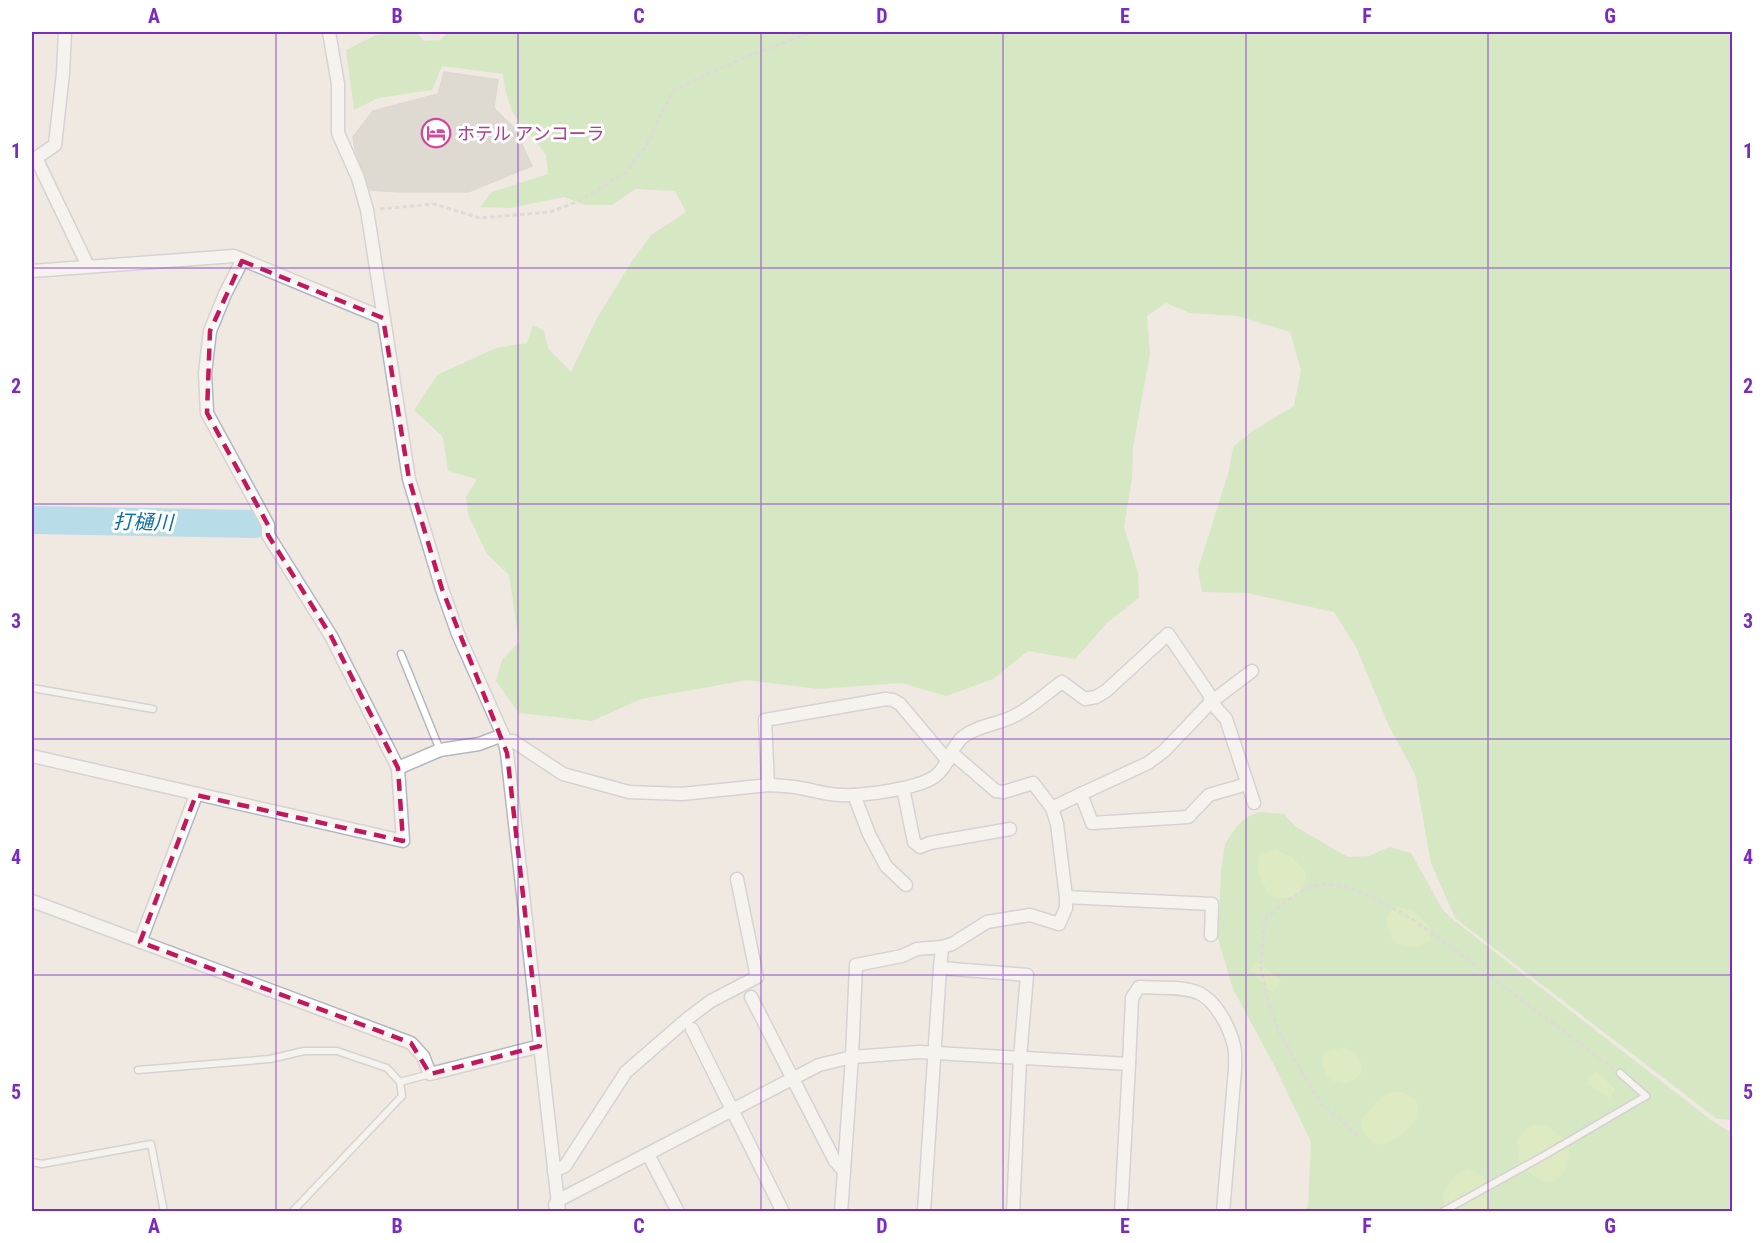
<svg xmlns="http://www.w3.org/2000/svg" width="1764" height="1243" font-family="'Roboto Condensed','Noto Sans JP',sans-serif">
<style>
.green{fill:#b6e59e}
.pitch{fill:#c9ec9a}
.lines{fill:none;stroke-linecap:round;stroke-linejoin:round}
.river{stroke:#75cff0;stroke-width:28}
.building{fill:#cbc7bf;stroke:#cbc5ba;stroke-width:1.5}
.lane-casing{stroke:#b4b7c1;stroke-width:9}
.street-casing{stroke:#b4b7c1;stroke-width:15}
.path{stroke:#c9c9c9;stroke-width:3;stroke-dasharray:4.5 3;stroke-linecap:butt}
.lane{stroke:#fff;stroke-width:6}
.street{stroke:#fff;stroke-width:12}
.marked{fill:none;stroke:#c2185b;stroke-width:4.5;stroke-dasharray:12 8;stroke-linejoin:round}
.grid{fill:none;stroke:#7b2cbf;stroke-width:1.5;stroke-opacity:0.55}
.labels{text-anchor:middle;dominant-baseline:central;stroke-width:6;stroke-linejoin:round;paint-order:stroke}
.hotel-label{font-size:18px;fill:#b23c85;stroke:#fff;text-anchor:start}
.water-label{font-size:20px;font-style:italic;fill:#0d6fa3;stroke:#fff}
.neatline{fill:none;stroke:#7b2cbf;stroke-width:2}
.grid-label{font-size:20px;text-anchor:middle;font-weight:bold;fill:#7b2cbf}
</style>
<rect width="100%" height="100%" fill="#efe9e1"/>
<!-- green -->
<g class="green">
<polygon points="408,32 416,32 424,41 440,40 449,32 1732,32 1732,1120 1717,1119 1455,918 1431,863 1415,774 1388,724 1356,647 1334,612 1247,593 1202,592 1198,569 1229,471 1233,447 1254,430 1294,406 1301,370 1290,332 1238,316 1190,313 1166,303 1147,316 1150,354 1133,447 1132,477 1124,527 1138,573 1139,598 1108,622 1075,659 1028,651 993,679 946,696 902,683 819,689 747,680 641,699 592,721 519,713 496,681 502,660 519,642 509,575 487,554 468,514 466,497 477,479 448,471 443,437 414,410 437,375 496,348 527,343 533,325 544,331 548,348 571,372 596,320 632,261 651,235 686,212 675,191 635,189 612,205 585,205 564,197 510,208 480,207 492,192 548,174 546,155 513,113 505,90 503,74 442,66 432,90 378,98 354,110 346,50 376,35"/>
<polygon points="1259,812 1284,814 1296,827 1348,857 1369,856 1389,847 1411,853 1443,910 1455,921 1715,1123 1732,1133 1732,1211 1304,1211 1308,1206 1311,1142 1275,1067 1233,989 1218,939 1221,871 1225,844 1237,826 1247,817"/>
</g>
<!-- pitch -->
<g class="pitch">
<path d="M1275,849l18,9 13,14c-2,25 -14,30 -37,23l-11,-23 -1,-7 2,-9z"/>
<path d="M1399,906l19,8 12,14 -1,13c-21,15 -45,2 -42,-25l6,-8z"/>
<polygon points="1256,961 1281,980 1273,994 1250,970"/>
<path d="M1345,1047l11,7 6,10 -2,11c-6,4 -12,9 -19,8 -15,-1 -23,-19 -16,-31z"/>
<polygon points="1596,1071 1615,1089 1610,1098 1587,1083"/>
<path d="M1391,1092h13l12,8c1,3 2,7 2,10 -1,17 -25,33 -40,35 -11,-6 -16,-12 -17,-25l17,-20z"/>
<path d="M1535,1124l14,3 20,17c0,19 0,26 -16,38l-14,-2 -19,-15 -3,-24 9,-12z"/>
<path d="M1468,1169c24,9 24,20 20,43l-42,-1 -4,-17 13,-19z"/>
</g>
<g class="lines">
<!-- river -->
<polyline class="river" points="32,520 255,524"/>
</g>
<!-- building -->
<polygon class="building" points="444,72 498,80 494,108 515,129 532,166 468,192 402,192 370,190 355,150 353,137 373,111 438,94"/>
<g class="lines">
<!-- lane casing -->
<g class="lane-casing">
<g id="lane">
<polyline points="401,654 440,750"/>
<polyline points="32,688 153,709"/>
<polyline points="138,1070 270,1059 304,1051 337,1051 387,1068 400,1082 402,1096 292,1212"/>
<polyline points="400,1082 430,1074"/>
<polyline points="32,1162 42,1164 151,1144 164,1212"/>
<polyline points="1442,1212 1545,1155 1646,1096 1620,1073"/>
</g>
</g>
<!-- street casing -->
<g class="street-casing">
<g id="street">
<polyline points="65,32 63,73 55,145 36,158 88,266"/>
<polyline points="329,32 338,84 338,133 358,178 367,210 409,479 442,589 458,634 503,735 507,753 559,1212"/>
<polyline points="32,271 234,256 383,318"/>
<polyline points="504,741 513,741 563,774 629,792 682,794 768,785 765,720 886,699 893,700 900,704 948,761"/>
<polyline points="953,754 996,791 1004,792 1033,783 1052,808"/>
<polyline points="32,756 403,841 398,768 331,636 268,535 268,525 207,413 205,373 210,331 225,294 242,261"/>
<polyline points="398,768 440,750 479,744 503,735"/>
<path d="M768,785c13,1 25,1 37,4 11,2 24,6 36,6 22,1 75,-6 93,-18 15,-10 16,-30 29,-40 14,-11 31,-12 47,-19 19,-8 35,-24 52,-36l23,17 11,-2 10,-6 62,-57 41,60 2,8 15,17 28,84"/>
<polyline points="903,788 914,842 920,847 930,843 1010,829"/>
<polyline points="1081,794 1148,763 1164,751 1211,702 1252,671"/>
<polyline points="854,795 869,834 886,866 906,885"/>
<polyline points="32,901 411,1043 423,1056 430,1074 540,1046"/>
<polyline points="1211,935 1212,904 1066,897 1057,824 1052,808 1081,794 1092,823 1188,817 1209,795 1247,784"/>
<polyline points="140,942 196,795"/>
<path d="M942,947l-25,2 -15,7 -46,9 -4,92 67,-5 210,12 3,-66 7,-11c17,1 44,-1 60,6 17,8 31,35 35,53 2,7 1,16 1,23l-12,143"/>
<polyline points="940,968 942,947 952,944 987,922 1030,915 1059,924 1066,908 1066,897"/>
<polyline points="751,997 835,1161 844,1171 841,1212"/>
<polyline points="692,1029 783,1212"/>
<polyline points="648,1154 678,1212"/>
<polyline points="554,1171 565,1166 626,1072 687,1019 711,1001 757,977 737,879"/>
<polyline points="555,1205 557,1201 819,1065 852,1057 844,1171"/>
<polyline points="924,1212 940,968 1027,975 1020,1058 1013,1212"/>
<polyline points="1121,1212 1129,1064"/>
</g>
</g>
<!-- path -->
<g class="path">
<polyline points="380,209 434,204 480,218 550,212 579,201 626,172 648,143 661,113 674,90 743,58 813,32"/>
<path d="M1358,1135l-37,-31 -40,-68 -12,-32 -8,-35 3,-49c11,-11 34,-30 50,-34 31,-9 86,25 111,42l188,140"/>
</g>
<!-- lane -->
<use href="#lane" class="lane"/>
<!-- street -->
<use href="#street" class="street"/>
</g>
<!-- marked area -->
<path d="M0 0H1764V1243H0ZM242,261l141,57 26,161 33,110 65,164 33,293 -110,28 -19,-31 -271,-101 56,-147 207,46 -5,-73 -67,-132 -63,-101v-10l-61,-112 3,-82z" fill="#efe9e1" fill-opacity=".55" fill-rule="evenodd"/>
<path class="marked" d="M242,261l141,57 26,161 33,110 65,164 33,293 -110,28 -19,-31 -271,-101 56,-147 207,46 -5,-73 -67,-132 -63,-101v-10l-61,-112 3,-82z"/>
<!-- grid -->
<path class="grid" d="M276,32v1180M518,32v1180M761,32v1180M1003,32v1180M1246,32v1180M1488,32v1180M32,268h1700M32,504h1700M32,739h1700M32,975h1700"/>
<!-- icons -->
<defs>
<g id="hotel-ring" transform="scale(1.5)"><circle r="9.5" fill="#fff" stroke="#d1479c" stroke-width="1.5"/><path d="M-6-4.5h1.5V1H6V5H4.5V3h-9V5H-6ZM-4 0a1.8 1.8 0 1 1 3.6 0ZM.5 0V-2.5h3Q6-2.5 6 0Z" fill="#d1479c"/></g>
</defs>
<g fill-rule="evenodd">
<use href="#hotel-ring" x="436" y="133"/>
</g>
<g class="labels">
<!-- hotel labels -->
<g class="hotel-label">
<text x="457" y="133">ホテル アンコーラ</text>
</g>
<!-- water labels -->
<g class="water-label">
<text transform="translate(143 522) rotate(1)">打樋川</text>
</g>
</g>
<!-- border -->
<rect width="1764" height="1243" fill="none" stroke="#ffffff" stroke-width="66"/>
<rect x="33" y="33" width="1698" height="1177" class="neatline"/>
<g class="grid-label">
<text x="154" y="23">A</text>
<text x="397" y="23">B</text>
<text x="639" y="23">C</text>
<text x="882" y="23">D</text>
<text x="1125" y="23">E</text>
<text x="1367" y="23">F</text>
<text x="1610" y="23">G</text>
<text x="16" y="158">1</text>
<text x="1748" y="158">1</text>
<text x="16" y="393">2</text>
<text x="1748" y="393">2</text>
<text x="16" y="628">3</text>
<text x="1748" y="628">3</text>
<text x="16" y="864">4</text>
<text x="1748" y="864">4</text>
<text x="16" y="1099">5</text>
<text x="1748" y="1099">5</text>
<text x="154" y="1233">A</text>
<text x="397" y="1233">B</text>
<text x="639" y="1233">C</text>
<text x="882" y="1233">D</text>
<text x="1125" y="1233">E</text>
<text x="1367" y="1233">F</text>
<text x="1610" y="1233">G</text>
</g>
</svg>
